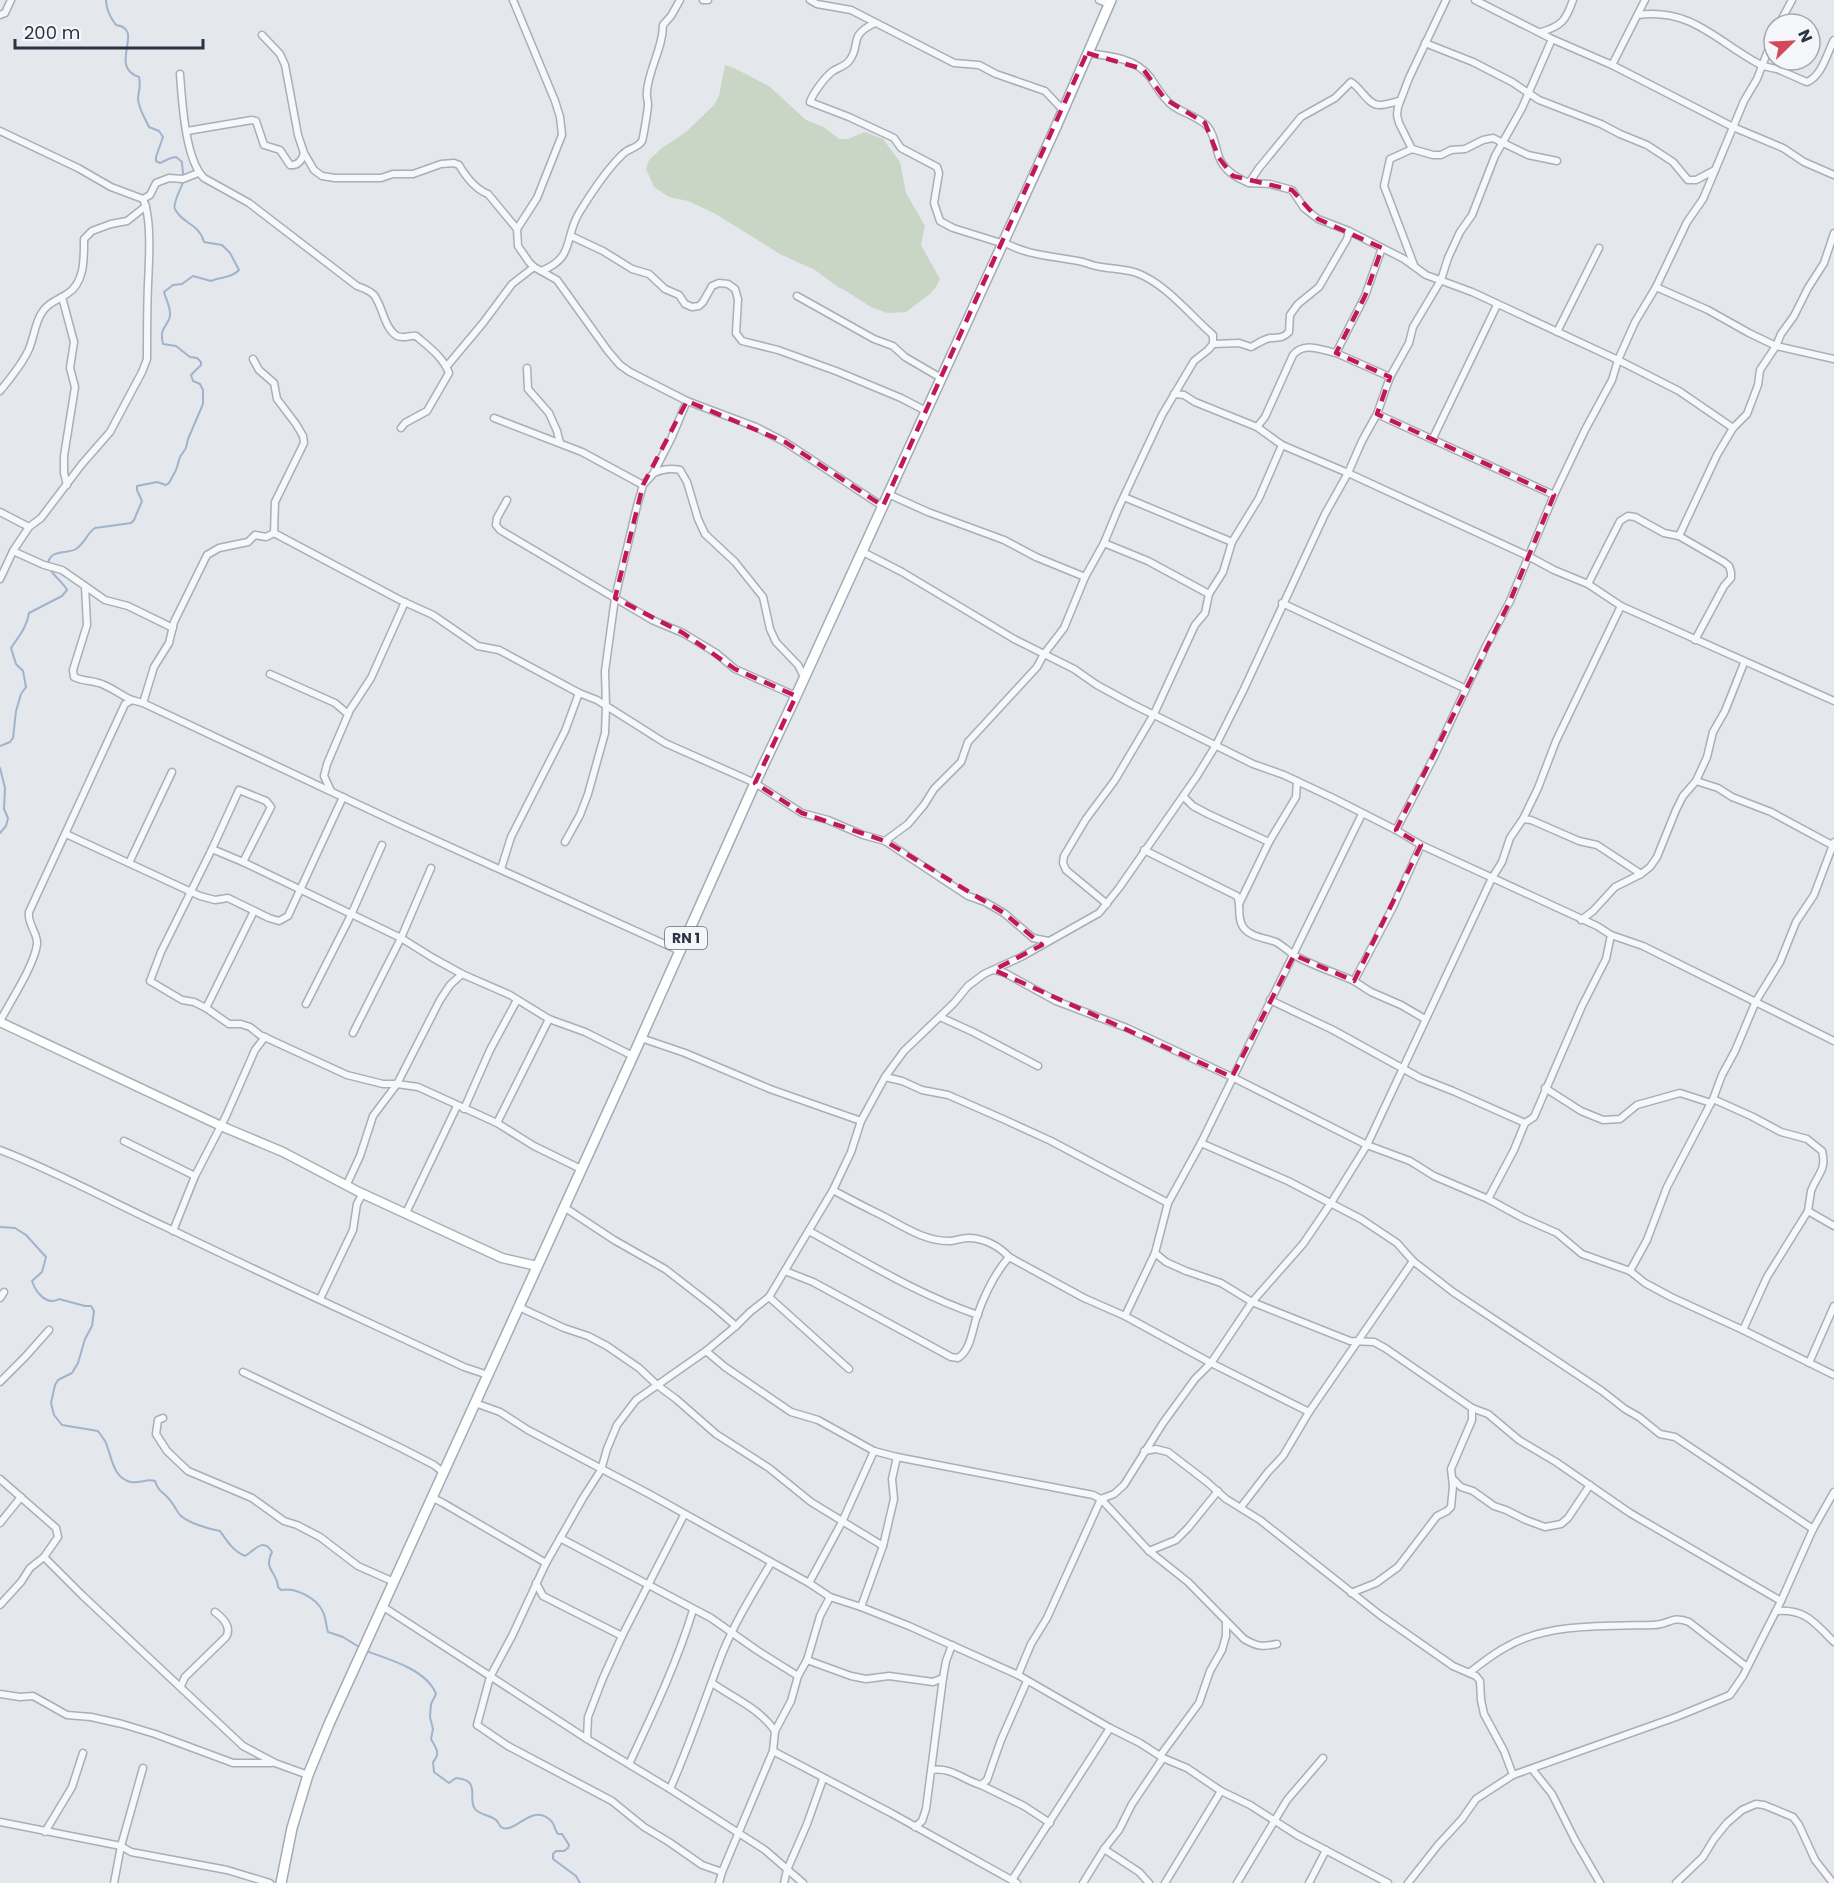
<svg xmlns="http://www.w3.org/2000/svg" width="1834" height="1883" font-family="Poppins,sans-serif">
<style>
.green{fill:#c9d6c5}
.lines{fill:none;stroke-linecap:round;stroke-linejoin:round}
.stream{stroke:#9fb4cc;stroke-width:2}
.street-casing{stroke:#a9aeb7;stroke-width:9}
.secondary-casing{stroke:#a9aeb7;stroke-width:11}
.primary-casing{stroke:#a3abb8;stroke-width:12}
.street{stroke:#f7f8fa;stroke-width:6}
.secondary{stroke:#fff;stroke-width:8}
.primary{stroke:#fff;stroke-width:9}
.marked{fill:none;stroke:#c2185b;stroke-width:4.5;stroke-dasharray:12 8;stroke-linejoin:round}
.labels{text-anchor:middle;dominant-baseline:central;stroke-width:5;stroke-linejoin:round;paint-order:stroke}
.shield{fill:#f4f6f9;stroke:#676e7b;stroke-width:1.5}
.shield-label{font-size:14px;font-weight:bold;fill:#2b3445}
</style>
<rect width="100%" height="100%" fill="#e4e7ec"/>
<!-- green -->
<polygon class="green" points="725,65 734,68 769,86 806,120 824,127 839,139 848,139 865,132 883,139 900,162 906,193 925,226 921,245 940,279 936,287 930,294 906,312 887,313 871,307 846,291 838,287 815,270 780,254 714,213 688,201 669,197 654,187 646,169 649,160 662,148 686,132 714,105 719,96"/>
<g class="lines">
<!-- stream -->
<g class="stream">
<path d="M0,746l10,-4 3,-4 3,-27 5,-17 5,-7 -3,-16 -7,-7 -5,-16c8,-12 16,-21 18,-35l33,-17 5,-6c-4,-10 -29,-23 -14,-35 7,-4 16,-2 23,-6 10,-7 11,-16 19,-21l36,-5 3,-3 8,-19 -5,-11v-4l20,-4 9,3 3,-2 7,-13 4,-13 6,-9 2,-9 15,-35v-14l-3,-6 -7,-3 -2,-6 10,-10v-3l-4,-4 -7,-1 -14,-11 -13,-2c-4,-18 4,-15 7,-28 1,-9 -4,-16 -6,-24l9,-7 9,-1 11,-8 18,5c9,-4 21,-3 28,-11l-9,-17 -8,-8 -18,-3c-5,-19 -22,-18 -29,-33 -3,-5 6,-20 8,-27 1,-7 -1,-14 -1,-20l-6,-5 -5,1 -11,5 -4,-2v-4l7,-20 -4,-6 -10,-4c-4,-9 -11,-19 -11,-29 1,-8 3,-13 1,-21 -32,-11 7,-48 -23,-52 -6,-8 -10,-15 -10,-25"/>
<polyline points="0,768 5,788 4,809 8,818 6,826 0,833"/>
<path d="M0,1227l15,1 11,7 20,22 -4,15 -10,9c4,12 15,25 27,18l26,7h6l3,5 -2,15 -7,13 -7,24 -6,10 -14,7 -3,5 -4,18 3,12 8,10 36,6c3,4 6,8 8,12 6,15 7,35 25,39 9,2 16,-4 24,-1 4,12 7,9 14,18 4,4 7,11 11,16 8,8 29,14 40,16 7,10 13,20 25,25 10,-6 18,-19 27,-4 -9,18 5,19 6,35l3,3c14,-3 36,8 42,22 3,6 3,14 5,20l15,5 16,10"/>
<path d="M366,1651c23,8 61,19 70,43l-5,10 -1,13 3,12 -2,10c5,9 10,14 2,23l1,10 15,11 7,-5c26,2 11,21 19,31 5,6 15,6 21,11 2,1 3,5 5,7 13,9 32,-27 51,-5 3,4 3,9 6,12h4l7,11 -1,3 -4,3h-8l-3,3v5l23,17 4,7"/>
</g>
<!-- street casing -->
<g class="street-casing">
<g id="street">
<polyline points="513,0 555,101 560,117 562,135 537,198 517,229 518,246 529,262 534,267 557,280 608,351 620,365 630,372 687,401 756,427 785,442 882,506"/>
<polyline points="703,0 708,0"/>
<polyline points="810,0 817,4 851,10 954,63 979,65 996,74 1045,91 1063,110"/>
<polyline points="1099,0 1109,4"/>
<polyline points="1475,0 1552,39 1612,65 1733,127 1783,148 1804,162 1834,175"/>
<polyline points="0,15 5,13 11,0"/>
<path d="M1638,15c54,-7 78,26 121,49 6,3 12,4 18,5 10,4 20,9 30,13 15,-6 20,-29 27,-42"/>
<path d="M875,23c-28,13 -13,22 -26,38 -4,5 -11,7 -16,10 -8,6 -20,22 -23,31l39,15 45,21 7,10 36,19 2,6 -5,30 6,18 13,7 48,15"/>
<polyline points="1779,24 1792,0"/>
<path d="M1541,32c21,-6 25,-12 32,-32"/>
<path d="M262,35l18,19 5,11 13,70 6,18 10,17 8,6 13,2h46l12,-4h20l28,-10 13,-1 5,2c7,12 16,24 29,29l29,35"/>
<polyline points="1425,43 1473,62 1512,82 1539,100 1601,124 1620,134 1647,145 1673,162 1688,180 1696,180 1715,170"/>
<path d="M1087,53c23,3 48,5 63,24 7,10 12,21 23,29 10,7 28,12 35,21 7,9 7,19 11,30 5,14 18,21 30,26l10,-15 42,-51 34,-19 16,-16c10,6 17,23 28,23 7,0 15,-3 21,-4"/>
<polyline points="1612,65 1645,0"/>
<path d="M180,74c2,26 5,86 24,104l45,25 108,83c6,2 13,5 17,9 9,12 10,33 23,41 6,3 13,-1 19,0 13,11 27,21 33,37l-22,38 -22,12 -4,5"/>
<path d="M0,131l78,37 33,19 32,12c9,19 6,63 5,85 -1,25 -1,50 -1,75l-5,13 -32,60 -28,32 -41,54 -12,9 -16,24 -13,28"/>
<path d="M187,131l65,-11 4,1 8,24 16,5 10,15c8,1 12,-5 14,-12"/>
<polyline points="1412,149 1433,155 1441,155 1451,150 1465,149 1483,140 1493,138 1528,155 1557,161"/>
<polyline points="1249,183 1270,184 1292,190 1304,208 1318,219 1349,231 1404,259 1426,275 1472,292 1618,360 1679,391 1733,428"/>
<polyline points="143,199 150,195 156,183 169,178 183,179 198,173"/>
<polyline points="571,236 603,251 632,269 649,274 665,289 679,295 685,304 692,307 699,306 703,302 712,286 719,283 728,284 735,289 738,299 736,333 742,341 778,350 836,371 901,398 926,411"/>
<polyline points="1414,265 1384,186 1390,159 1412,149 1399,123 1397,115 1398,107 1409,78 1446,0"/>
<path d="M541,271c34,-13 23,-33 38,-58 11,-18 29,-45 44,-59 6,-6 15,-6 19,-13 1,-2 6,-32 6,-36 0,-5 -2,-9 -1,-14 2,-23 16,-43 16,-66l8,-9 9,-16"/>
<polyline points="1656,287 1708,310 1749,333 1776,346 1834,359"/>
<polyline points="797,296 874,339 893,346 905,357 941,378"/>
<polyline points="62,297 74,342 70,368 75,387 64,456 64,473 67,485"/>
<polyline points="1557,332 1599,248"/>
<path d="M1213,344l26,-1 12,4c6,-3 13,-8 19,-9 9,-1 12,1 19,-6l1,-17 8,-11 21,-17 28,-48 2,-8"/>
<polyline points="1336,353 1390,377"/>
<polyline points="253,359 259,370 274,383 277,399 296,424 303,436 304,443 275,502 274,533"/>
<polyline points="447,366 483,323 512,284 534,267"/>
<polyline points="527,368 528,389 549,413 557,431 560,443"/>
<path d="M0,391c11,-14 22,-26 29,-42 5,-12 6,-25 12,-35 6,-11 17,-14 26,-20 18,-11 17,-36 17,-55l8,-8 19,-7 16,-3 19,-15"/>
<path d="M1174,394l10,1 11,7 62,25 8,-10 28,-62c11,-14 28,-5 43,-2l29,-57 17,-48"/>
<polyline points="1377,414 1554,495"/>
<polyline points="494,418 582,452 643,485"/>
<polyline points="1257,427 1282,445 1348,473 1528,556 1554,570 1588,584 1620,521 1628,516 1635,517 1664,533 1679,536 1717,455 1733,428 1747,414 1758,385 1760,370 1776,346 1781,334 1794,316 1808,288 1824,263 1834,233"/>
<polyline points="1433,438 1497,305"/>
<path d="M654,473c9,-4 17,-5 26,-3l7,12 11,37 7,15 30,28 28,35 7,32 6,13 22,23 6,12"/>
<polyline points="888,494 928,512 1004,540 1036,557 1085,577"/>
<polyline points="1124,497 1232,542"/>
<polyline points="507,500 497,518 496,525 500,530 652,620 683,633 716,653 735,669 796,696"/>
<polyline points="0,512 29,527"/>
<polyline points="274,533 400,600 433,615 478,646 499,650 579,693 597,700 665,743 755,783 802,813 828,820 863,835 885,841 968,896 985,902 1004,913 1033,938 1048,941"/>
<polyline points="1679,536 1724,562 1729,566 1731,572 1731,578 1724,586 1695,640"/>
<polyline points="1104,543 1148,561 1209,594"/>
<polyline points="13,551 44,565 62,570 105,600 128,606 173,628"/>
<polyline points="861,551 902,572 1014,639 1074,669 1097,685 1132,704 1253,764 1284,775 1333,798 1396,830 1421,845 1597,926 1611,935 1643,946 1834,1041"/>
<polyline points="1588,584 1621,606 1834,701"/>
<path d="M85,586l2,39 -14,45 1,7c10,5 21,3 30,8 10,4 18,11 28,15"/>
<polyline points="1282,603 1466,689"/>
<polyline points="270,674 335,703 348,714"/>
<polyline points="143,703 154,667 169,643 174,622 207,555 219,548 248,542 255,535 266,537 274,533"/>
<polyline points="1696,781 1718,788 1732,797 1771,812 1832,845"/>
<polyline points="331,791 324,776 327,764 350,710 371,678 405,602"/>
<polyline points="1184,797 1193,806 1208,814 1269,842"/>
<polyline points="1523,819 1531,820 1579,841 1597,845 1641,874"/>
<polyline points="1396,830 1434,757 1486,646 1510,601 1554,495 1585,430 1612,380 1618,360 1635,322 1656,287 1687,222 1703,199 1744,101 1757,79 1774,35"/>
<polyline points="66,834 200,896 215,900 228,898 269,918 279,921 288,916 343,797"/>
<path d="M885,841l23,-17 16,-19 10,-16 27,-27 7,-20 69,-75 7,-13 20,-26 21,-51 19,-34 14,-34 44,-94 32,-54 14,-11 5,-6v-9c-23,-20 -47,-51 -76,-62 -12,-4 -24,-4 -36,-6 -7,-1 -12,-3 -18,-5 -28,-6 -57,-6 -81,-21"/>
<polyline points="565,842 580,815 588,794 605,733 606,706 605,671 615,598 637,506 643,485 653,474 671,439 687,401"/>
<polyline points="212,849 243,862 401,938 433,958 462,974 510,995 549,1019 585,1032 633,1056"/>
<path d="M1144,850l93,46c5,10 -1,20 6,31 7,10 22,11 33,15 7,4 12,9 18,13 17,10 42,18 60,26l39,-74 28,-62"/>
<polyline points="243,862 271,807 266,801 239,790 212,849 161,952 150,981 182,1000 194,1002 206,1008 229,1024 241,1024 250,1027 260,1035 347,1075 383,1084 397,1084 418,1087 497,1123 534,1146 581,1169"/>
<polyline points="129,863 172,772"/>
<polyline points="501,869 511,837 565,731 579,693"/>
<polyline points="1240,902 1269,842 1296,797 1297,781"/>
<polyline points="1107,904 1066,870 1063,863 1064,856 1086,819 1115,780 1154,714 1195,625 1205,613 1209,594 1223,572 1232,542 1259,498 1282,445"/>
<polyline points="1581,920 1593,911 1615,887 1641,874 1650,867 1657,857 1676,810 1683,796 1696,781 1707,757 1713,732 1725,711 1744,663"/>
<polyline points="994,970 1005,973 1056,1001 1127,1028 1232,1077 1367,1145 1410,1161 1434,1176 1488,1199 1523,1218 1557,1233 1582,1254 1630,1271 1645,1283 1671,1297 1743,1330 1834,1375"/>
<polyline points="1354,981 1371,992 1401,1005 1425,1019"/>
<polyline points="1270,1000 1333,1030 1420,1078 1453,1091 1525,1123"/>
<polyline points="306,1004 351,915 382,845"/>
<polyline points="206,1008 254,911"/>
<polyline points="940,1017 973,1032 1038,1066"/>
<path d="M0,1021c10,-19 35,-57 37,-77 1,-11 -10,-20 -8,-32l96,-208 7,-4 11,3 259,122 278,126"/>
<polyline points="353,1033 401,938 431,868"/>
<polyline points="641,1038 685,1053 770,1089 861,1121"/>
<polyline points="885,1077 902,1081 922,1090 948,1095 1003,1119 1051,1141 1168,1203"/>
<polyline points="1545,1088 1581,1111 1603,1120 1620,1119 1637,1105 1680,1093 1711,1103"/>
<path d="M1713,1099l38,17 30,16 26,7 15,12c5,20 -5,23 -11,40 -1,7 -2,13 -3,20"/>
<polyline points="464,1109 490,1050 517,1000"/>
<polyline points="497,1123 549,1019"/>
<polyline points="124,1141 195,1176"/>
<polyline points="1201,1143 1288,1181 1361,1219 1397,1243 1413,1261 1453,1292 1602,1391 1625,1409 1639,1417 1660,1434 1675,1437 1813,1529"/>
<path d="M0,1150c58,22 113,53 170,79 97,47 196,92 294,138l24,8"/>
<polyline points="347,1184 360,1156 373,1116 397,1084 440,1000 450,985 462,974"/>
<path d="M833,1190c14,8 28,15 42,22 24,11 46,29 74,29 6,0 12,-3 19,-3 16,0 31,8 41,19l75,41 41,18 86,47 98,49"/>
<polyline points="1488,1199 1514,1150 1525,1123 1534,1117 1582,1006 1606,959 1611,935"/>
<polyline points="564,1207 614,1240 665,1269 714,1307 736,1326"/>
<polyline points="406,1213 457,1106"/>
<polyline points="173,1231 195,1176 226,1116 255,1050 265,1037"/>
<path d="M809,1231c55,30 110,64 169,84"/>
<polyline points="1155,1253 1166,1262 1186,1271 1221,1283 1252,1302 1350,1341 1374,1342 1385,1348 1472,1408 1488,1414 1519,1440 1556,1462 1630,1513 1781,1601"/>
<path d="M785,1271l28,11 138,75 7,1c13,-8 14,-28 19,-42 7,-20 18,-43 32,-59"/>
<polyline points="1630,1271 1647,1240 1667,1187 1713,1099 1722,1075 1735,1051 1756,1001 1780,962 1796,922 1814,895 1834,842"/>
<polyline points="769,1297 849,1369"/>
<polyline points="0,1298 4,1292"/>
<polyline points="320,1299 353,1230 357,1204 363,1193"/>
<polyline points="519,1307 564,1328 588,1336 607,1346 639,1368 657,1385 676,1399 716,1434 769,1468 811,1502 883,1546"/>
<polyline points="1125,1316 1155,1253 1168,1203 1201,1143 1362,814"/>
<polyline points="1743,1330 1767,1277 1808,1211 1834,1226"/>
<path d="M706,1351l19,16 66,45 27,8 56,31 23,6 196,38 8,4 48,52 39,31 56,57c14,8 18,8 33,5"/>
<polyline points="1809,1363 1834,1306"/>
<polyline points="243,1372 401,1448 434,1465 444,1473"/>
<polyline points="0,1382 25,1357 49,1330"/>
<polyline points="475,1403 500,1412 528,1430 651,1495 809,1583 830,1597 861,1607 909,1626 1018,1675 1110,1728 1140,1743 1163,1758 1187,1768 1221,1791 1250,1805 1297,1835 1388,1883"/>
<polyline points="163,1418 158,1420 156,1434 167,1451 188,1471 252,1498 284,1521 297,1525 320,1537 358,1566 394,1582"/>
<polyline points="1144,1451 1156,1449 1168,1452 1207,1482 1226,1499 1260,1520 1380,1615 1453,1666 1476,1676 1480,1681 1481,1700 1484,1714 1504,1751 1513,1775"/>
<polyline points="0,1479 56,1528 58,1537 44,1557 83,1596 243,1746 275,1763 308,1775"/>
<polyline points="1453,1479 1461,1487 1473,1491 1494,1506 1506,1510 1526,1520 1545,1527 1561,1524 1568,1518 1590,1485"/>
<polyline points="433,1498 443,1503 546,1563"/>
<polyline points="1241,1507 1268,1472 1283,1456 1309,1412 1413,1261"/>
<polyline points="0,1523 21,1497"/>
<polyline points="560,1538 711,1618 758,1651 798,1676"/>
<polyline points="1149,1551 1176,1540 1188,1528 1218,1491"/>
<polyline points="536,1583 543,1596 622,1636"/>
<polyline points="809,1583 842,1522 874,1451"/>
<polyline points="1351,1593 1376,1583 1398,1567 1437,1516 1447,1511 1451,1507 1453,1486 1451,1469 1472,1420 1472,1408"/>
<polyline points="0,1605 21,1582 30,1568 44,1557"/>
<polyline points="382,1606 587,1739 670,1789 765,1850 803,1883"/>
<polyline points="861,1607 883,1546 894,1499 892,1479 897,1457"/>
<path d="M1776,1611c30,-2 38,11 58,31"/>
<polyline points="807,1660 851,1676 866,1679 889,1676 933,1682 943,1678"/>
<path d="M1470,1672c12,-9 24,-19 38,-26 40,-23 101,-20 145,-21 16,0 18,-10 36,-3l58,45"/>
<polyline points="1018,1675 1031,1644 1047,1618 1101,1499 1114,1494 1124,1485 1163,1423 1195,1379 1211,1363 1252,1302 1303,1244 1331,1203 1367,1145 1492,878 1502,862 1510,838 1523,819 1538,788 1556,741 1621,606"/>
<path d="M712,1683c23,16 47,25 63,48"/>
<path d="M181,1686l4,-9 41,-40c6,-10 -3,-19 -11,-25"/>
<polyline points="0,1694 20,1697 33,1696 67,1715 91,1717 122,1724 155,1734 233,1763 271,1763"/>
<polyline points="587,1739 588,1717 603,1678 622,1636 684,1515"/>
<polyline points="773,1751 891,1813 1017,1883"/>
<polyline points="1160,1756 1199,1703 1210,1671 1222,1650 1226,1636 1226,1623"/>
<path d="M629,1764c24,-51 48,-101 64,-154"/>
<polyline points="1532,1769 1552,1794 1575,1840 1600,1883"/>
<path d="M932,1770c20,-3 31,10 49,15l6,-5 14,-40 26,-59"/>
<polyline points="981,1785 1024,1806 1050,1823"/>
<path d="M670,1789c20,-45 35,-90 52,-135 13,-32 31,-61 49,-91"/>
<polyline points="0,1822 121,1846 131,1852 227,1870 270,1883"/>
<polyline points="915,1827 922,1821 926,1809 943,1678 946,1661 952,1645"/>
<polyline points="45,1832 72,1787 83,1753"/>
<polyline points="1104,1849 1139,1872 1149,1883"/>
<polyline points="722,1872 702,1865 669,1842 644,1827 612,1801 508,1746 477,1725 490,1677 512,1636 546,1563 583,1498 601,1470 607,1449 617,1425 636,1400 706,1351 736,1326 750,1312 769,1297 833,1190 851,1152 861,1121 885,1077 904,1051 954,1003 968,986 984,974 1021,957 1099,913 1119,888 1197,776 1216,745 1244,689 1325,514 1348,473 1362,441 1377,414 1390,377 1409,343 1413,327 1441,280 1448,258 1460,232 1472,215 1495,156 1522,108 1552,39"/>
<polyline points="1012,1880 1110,1728"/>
<polyline points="114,1883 121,1846 143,1768"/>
<polyline points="719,1883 722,1872 773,1751 775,1731 791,1701 798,1676 807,1660 820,1616 830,1597"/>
<polyline points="784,1883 787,1870 807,1824 823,1779"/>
<polyline points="1083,1883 1104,1849 1119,1830 1132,1804 1163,1758"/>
<polyline points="1165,1883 1221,1791"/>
<polyline points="1237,1883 1287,1800 1323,1758"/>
<polyline points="1309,1883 1326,1850"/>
<polyline points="1408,1883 1438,1845 1462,1819 1476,1799 1513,1775 1676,1717 1730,1695 1743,1676 1781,1601 1813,1529 1834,1492"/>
<polyline points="1676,1883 1703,1857 1714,1839 1727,1823 1742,1810 1756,1804 1764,1805 1793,1817 1799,1825 1815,1860 1833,1883"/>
</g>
</g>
<!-- secondary casing -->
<g class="secondary-casing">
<polyline id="secondary" points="0,1022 221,1126 283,1152 359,1192 502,1258 537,1266"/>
</g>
<!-- primary casing -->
<g class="primary-casing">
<polyline id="primary" points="281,1883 292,1828 308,1775 329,1724 633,1056 755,783 796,696 1056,127 1111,0"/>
</g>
<!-- street -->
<use href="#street" class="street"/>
<!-- secondary -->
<use href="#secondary" class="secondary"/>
<!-- primary -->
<use href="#primary" class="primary"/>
</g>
<!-- marked area -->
<path class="marked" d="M1087,53l56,16 22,30 40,24 14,35 14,18 59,14 26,29 64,29 -17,48 -29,57 54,24 -13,37 177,81 -44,106 -114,229 25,15 -67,136 -60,-26 -62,122 -238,-107 48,-25 -38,-32 -119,-72 -83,-28 -47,-30 41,-87 -61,-27 -52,-36 -68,-35 28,-113 44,-84 98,41 98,64z"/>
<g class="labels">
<!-- shield labels -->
<rect class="shield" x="665" y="927" width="42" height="22" rx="4.5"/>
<g class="shield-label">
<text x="686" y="938">RN 1</text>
</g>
</g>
<!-- north arrow -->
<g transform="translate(1792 42) rotate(66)"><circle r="28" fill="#f4f6f9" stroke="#a4a8b1" stroke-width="1.5"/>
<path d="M0-4.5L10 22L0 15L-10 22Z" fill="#d1495b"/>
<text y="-9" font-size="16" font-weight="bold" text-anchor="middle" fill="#2b3445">N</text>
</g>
<!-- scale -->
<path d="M15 39v9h188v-9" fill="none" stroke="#2b3445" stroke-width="3"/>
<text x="24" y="39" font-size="18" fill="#2b3445" stroke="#f4f6f9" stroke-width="4.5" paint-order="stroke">200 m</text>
</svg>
